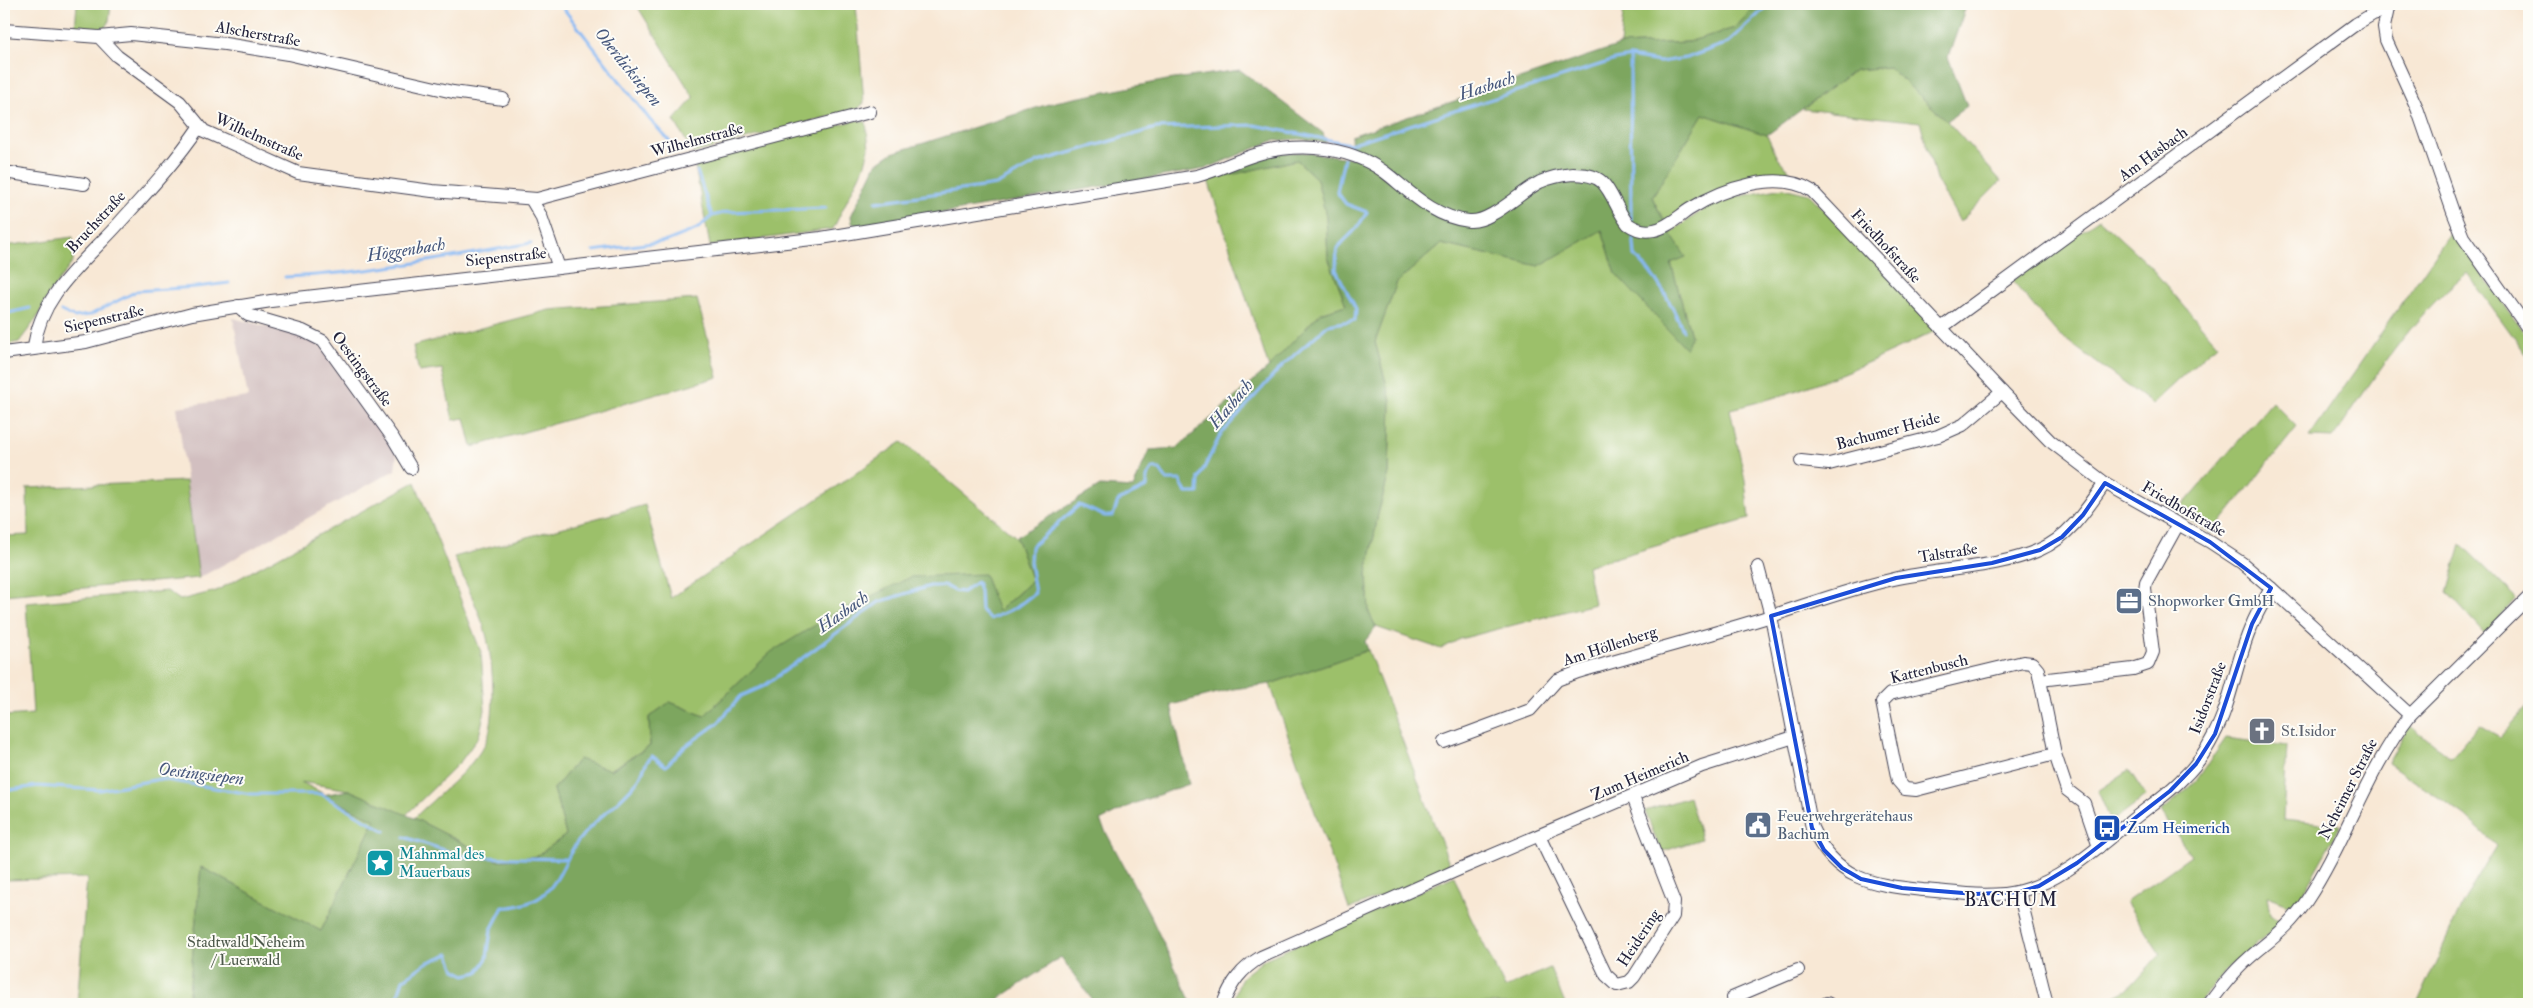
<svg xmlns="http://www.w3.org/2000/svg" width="2533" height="1008" font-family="'IM FELL Double Pica',serif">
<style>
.industrial{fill:#d2bfc0}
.green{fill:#9cc06a;stroke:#5f7152}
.forest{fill:#7da65e;stroke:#50644c}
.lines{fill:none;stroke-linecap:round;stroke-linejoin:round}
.stream{stroke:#88b9f4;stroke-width:3}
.minor-casing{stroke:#424052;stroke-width:14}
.minor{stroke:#fff;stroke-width:12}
.marked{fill:none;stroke:#1d4ed8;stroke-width:4;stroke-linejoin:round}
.labels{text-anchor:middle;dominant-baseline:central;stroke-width:4;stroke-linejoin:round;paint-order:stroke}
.street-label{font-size:16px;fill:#22223b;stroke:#fdfcf7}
.service-label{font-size:16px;fill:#4e5e75;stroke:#fdfcf7;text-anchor:start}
.worship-label{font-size:16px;fill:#5b616d;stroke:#fdfcf7;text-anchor:start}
.transit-label{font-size:16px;fill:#164399;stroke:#fdfcf7;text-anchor:start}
.culture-label{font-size:16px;fill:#0d838f;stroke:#fdfcf7;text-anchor:start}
.park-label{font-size:16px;fill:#4d594b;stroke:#fdfcf7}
.water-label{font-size:18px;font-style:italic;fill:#46577c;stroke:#fdfcf7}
.quarter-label{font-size:19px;letter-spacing:1px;fill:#22223b;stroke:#fdfcf7}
</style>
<rect width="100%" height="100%" fill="#fdfcf7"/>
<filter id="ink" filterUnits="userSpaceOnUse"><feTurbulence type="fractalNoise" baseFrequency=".02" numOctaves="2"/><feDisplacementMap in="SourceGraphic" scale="10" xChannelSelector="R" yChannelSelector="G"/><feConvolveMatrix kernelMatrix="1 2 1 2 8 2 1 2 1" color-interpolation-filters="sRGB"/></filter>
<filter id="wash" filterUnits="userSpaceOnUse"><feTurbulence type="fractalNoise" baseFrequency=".0096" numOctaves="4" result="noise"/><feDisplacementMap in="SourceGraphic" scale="20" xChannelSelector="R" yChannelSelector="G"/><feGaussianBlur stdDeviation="1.12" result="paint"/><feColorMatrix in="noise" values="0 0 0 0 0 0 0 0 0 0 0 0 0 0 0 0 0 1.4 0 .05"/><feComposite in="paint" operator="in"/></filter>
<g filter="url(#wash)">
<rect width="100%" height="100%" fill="#f8e8d5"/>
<!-- industrial -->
<polygon class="industrial" points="233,318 295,334 316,343 324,350 397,454 395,470 199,578 177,407 248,397"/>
<!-- green -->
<g class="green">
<polygon points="77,4 111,4 109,21 103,30 75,28"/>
<polygon points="642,4 856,4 864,103 858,109 693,153 674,120 694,98 639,9"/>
<polygon points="1624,4 1757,4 1735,28 1688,42 1620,45"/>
<polygon points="1889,67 1947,121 2001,181 1960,222 1936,179 1920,122 1803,109 1855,70"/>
<polygon points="1703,114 1767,135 1778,158 1796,179 1770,176 1665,222 1652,197"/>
<polygon points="857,120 866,122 869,148 865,164 833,229 710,246 694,161"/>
<polygon points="1297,160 1317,179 1326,216 1328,257 1346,305 1320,313 1269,368 1208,180"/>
<path d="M1783,188l26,6 130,135c-67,33 -135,64 -209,80l15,71 4,39 -162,47 7,38 -134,35 -19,10 -65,-22 -7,-14 -2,-39 11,-60 11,-41 2,-72 -16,-59 22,-60 44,-38 98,22 63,-36 14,44 75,62 -20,-73 14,-6 -15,-24 46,-32z"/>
<polygon points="2099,219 2146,262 2217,344 2152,404 2057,333 2012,281"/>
<path d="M2452,231l77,109v18l-62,-85c-56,44 -94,107 -134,165l-24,-1z"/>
<polygon points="73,237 73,262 48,295 37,318 19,342 4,345 4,246"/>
<polygon points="697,299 718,377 472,447 465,418 453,420 442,369 419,372 413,346 549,310"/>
<polygon points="2272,402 2297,427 2212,533 2177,512"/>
<path d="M902,442l114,95 16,44 -34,30 -227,41 -67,64 -34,-14 -21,15 1,29 -40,24 -32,-10 -24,29 12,46 -29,21 -39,5 -84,-43c23,-23 55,-46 71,-74 13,-24 8,-91 -1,-117 -8,-24 -20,-47 -30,-70l191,-52 26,93z"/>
<polygon points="186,481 199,578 4,595 4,536 28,535 27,488"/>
<polygon points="415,482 481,652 485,710 479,736 461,761 406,815 349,790 301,782 375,820 321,931 201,867 188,1004 77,1004 87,878 4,880 4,716 33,714 26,603 167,591 180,600 216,591"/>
<polygon points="2461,544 2516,598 2485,634 2447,592"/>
<polygon points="1368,650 1451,868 1349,909 1270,684"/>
<polygon points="2529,705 2529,1004 2417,1004 2463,902 2497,846 2465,816 2388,763 2410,725 2451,758 2479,725 2500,737"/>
<polygon points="2226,738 2287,746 2283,819 2341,825 2295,907 2267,896 2270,915 2283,922 2225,971 2198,1004 2099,1004 2127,990 2160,954 2126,902 2191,856 2161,811 2196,781"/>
<polygon points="2129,770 2146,796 2111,822 2098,791"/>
<polygon points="1689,797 1701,839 1661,852 1645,811"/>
<polygon points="1454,876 1469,914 1505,988 1550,968 1565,1004 1231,1004 1242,977 1265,959"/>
</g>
<!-- forest -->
<g class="forest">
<polygon points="1757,4 1967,4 1948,57 1967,106 1947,121 1889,67 1855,70 1767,135 1703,114 1652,197 1670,233 1686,257 1671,263 1691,336 1686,349 1616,274 1602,230 1539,266 1441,244 1397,282 1375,342 1391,401 1389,473 1378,514 1367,574 1369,613 1376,627 1365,641 1368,650 1270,684 1233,689 1171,705 1189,784 1133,804 1100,821 1150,915 1192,1004 1095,1004 1061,957 991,1004 188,1004 201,867 321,931 375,820 323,795 349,790 414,818 498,861 537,856 566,835 554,789 579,759 611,770 650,746 649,717 670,702 704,716 771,652 832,615 911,577 984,574 998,611 1032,581 1016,537 1100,486 1133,488 1149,450 1177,448 1268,368 1320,313 1346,305 1328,257 1326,216 1317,179 1297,160 1208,180 1276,153 1301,152 1352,158 1351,136 1620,45 1688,42 1735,28"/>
<polygon points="1240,70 1323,133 1326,143 1300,139 1272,141 1205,169 859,227 852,223 851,216 876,164 892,153 1055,102 1167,80"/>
</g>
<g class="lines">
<!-- stream -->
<g class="stream">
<polyline points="560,4 650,120 675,147"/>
<polyline points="1630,57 1631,220"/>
<polyline points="1347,152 1350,144"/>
<polyline points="697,171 712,216"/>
<polyline points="876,202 996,185 1038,162 1156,128 1254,125 1350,144 1615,60 1630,57 1660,62 1686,58 1728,43 1766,7 1774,4"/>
<path d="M1633,231l2,25c23,22 35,45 48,74"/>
<polyline points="593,251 667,241 697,229 712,216 728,212 826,208"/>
<path d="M285,277c83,-4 164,-19 246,-34"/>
<polyline points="61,311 74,317 90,315 137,291 196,287 229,283"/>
<polyline points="4,314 30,308"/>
<polyline points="4,791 37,786 100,790 160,779 251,794 321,794 385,831"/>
<polyline points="404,837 466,857 566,859"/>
<path d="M395,1004l8,-24 23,-17 23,-9 6,16 10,5 13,-3 9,-14 4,-28 12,-23c11,1 34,-5 42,-14 18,-16 21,-40 37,-57 17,-20 41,-36 57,-57 5,-8 5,-16 13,-23l14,10 17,-18 35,-25 23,-27 23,-10 115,-84 51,-16h15l9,5 9,1 14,-10 3,9 1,19 9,9 25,-11 20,-15 -5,-31 1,-15 48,-42 26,11h8l5,-15 29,-14v-10l6,-9 7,2 7,10h13l6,13h12l1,-15 22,-44 61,-68 46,-41 27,-5 1,-11 -20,-39 1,-22 20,-20 10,-16 -21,-8 -9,-12 7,-34"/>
</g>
</g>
</g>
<g filter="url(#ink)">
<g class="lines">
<!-- minor casing -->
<g class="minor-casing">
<g id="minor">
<polyline points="2389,4 2384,27 2386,40 2417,108 2453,212 2463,237 2529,330"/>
<polyline points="4,30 99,37 131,34 225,44 288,54 453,92 503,99"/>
<polyline points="99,37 117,56 180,102 204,131 298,173 432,191 537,199 870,112"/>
<polyline points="4,172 84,184"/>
<polyline points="531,199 541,216 559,268"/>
<polyline points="238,306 248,315 303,331 323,341 393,438 411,468"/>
<polyline points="1941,328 2356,24 2373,14 2386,11"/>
<path d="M34,348c6,-55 53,-88 87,-127 27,-30 55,-60 78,-94"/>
<path d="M4,353l82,-11 106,-28 79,-13 550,-63 376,-62c22,-6 40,-16 61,-22 44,-13 97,-7 133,23 23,19 46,41 78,44 22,2 51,-29 71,-39 11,-5 22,-7 33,-8 11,0 21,1 29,8 11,11 15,29 26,42 7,5 16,8 26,6 13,-2 25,-14 36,-21 32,-20 88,-40 122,-18l190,201 48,49 55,42 105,59 32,21 29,25"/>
<polyline points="1801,461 1829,464 1938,436 1963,425 2002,392"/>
<path d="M1758,567l13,49 41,212c23,51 59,57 111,62 31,2 66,9 97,1 43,-10 77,-44 111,-70 17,-14 37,-27 52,-43 13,-12 23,-27 31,-43 18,-34 22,-75 38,-110 5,-13 13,-25 19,-37l139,127"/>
<polyline points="2040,680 2133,669 2148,664 2153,652 2145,589 2146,582 2178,524"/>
<path d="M1444,742l86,-32 27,-30 21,-8c64,-19 129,-36 193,-56 41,-13 81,-28 123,-37 48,-11 101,-10 145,-29 30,-13 48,-41 66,-67"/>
<polyline points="2055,754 1916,790 1905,789 1898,781 1882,702 1890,694 2023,662 2032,663 2038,670 2055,754 2067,790 2084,803 2099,847"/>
<polyline points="1539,836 1606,975 1617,985 1629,982 1634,977 1673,916 1674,902 1633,797"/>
<polyline points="2019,892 2047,1004"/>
<polyline points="1827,1003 1829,1004"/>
<path d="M1223,1004c8,-21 18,-35 38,-47l194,-86 247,-105 92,-29"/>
<polyline points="1735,1004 1732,998 1798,970"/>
<path d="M2209,1004c12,-16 24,-32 39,-45 24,-21 41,-31 59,-59 39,-59 60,-130 103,-185l119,-118"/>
</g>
</g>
<!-- minor -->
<use href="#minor" class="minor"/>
</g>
</g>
<!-- marked area -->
<path class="marked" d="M2105,483l105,59 61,46 -19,36 -37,110 -19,30 -26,27 -93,72 -38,23 -20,6 -44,2 -73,-6 -41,-9 -19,-11 -18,-18 -12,-22 -41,-212 125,-38 96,-15 48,-13 22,-13 21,-22z"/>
<!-- icons -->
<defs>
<g id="office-square" transform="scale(1.4375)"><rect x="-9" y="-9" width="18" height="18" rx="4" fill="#5c6f8a" stroke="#fdfcf7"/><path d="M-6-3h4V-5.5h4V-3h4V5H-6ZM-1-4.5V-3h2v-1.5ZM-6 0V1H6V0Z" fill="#fff"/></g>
<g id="church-square" transform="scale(1.4375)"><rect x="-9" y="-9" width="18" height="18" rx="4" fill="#6b7280" stroke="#fdfcf7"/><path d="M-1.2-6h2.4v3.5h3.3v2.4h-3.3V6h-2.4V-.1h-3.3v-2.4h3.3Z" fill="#fff"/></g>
<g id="civic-square" transform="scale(1.4375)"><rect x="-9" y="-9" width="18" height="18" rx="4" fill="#5c6f8a" stroke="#fdfcf7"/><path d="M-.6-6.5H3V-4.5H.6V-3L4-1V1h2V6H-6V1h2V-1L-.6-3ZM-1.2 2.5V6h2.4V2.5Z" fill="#fff"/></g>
<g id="bus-square" transform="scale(1.4375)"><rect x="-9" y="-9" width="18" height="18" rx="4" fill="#1a4fb4" stroke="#fdfcf7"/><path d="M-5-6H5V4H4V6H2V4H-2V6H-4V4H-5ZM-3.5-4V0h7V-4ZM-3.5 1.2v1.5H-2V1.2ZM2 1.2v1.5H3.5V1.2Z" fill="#fff"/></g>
<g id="sight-square" transform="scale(1.4375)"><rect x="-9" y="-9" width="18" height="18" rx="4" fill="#0f9aa8" stroke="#fdfcf7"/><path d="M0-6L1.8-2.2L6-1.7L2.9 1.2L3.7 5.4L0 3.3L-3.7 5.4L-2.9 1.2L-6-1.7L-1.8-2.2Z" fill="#fff"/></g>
</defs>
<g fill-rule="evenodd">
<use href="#office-square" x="2129" y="601"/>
<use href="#church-square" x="2262" y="731"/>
<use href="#civic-square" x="1758" y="825"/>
<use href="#bus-square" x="2107" y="828"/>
<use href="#sight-square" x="380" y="863"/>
</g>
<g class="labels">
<!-- street labels -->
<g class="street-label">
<text transform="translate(258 34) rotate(10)">Alscherstraße</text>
<text transform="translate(259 137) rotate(24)">Wilhelmstraße</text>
<text transform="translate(697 140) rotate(-15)">Wilhelmstraße</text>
<text transform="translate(2153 154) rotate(-36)">Am Hasbach</text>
<text transform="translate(96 222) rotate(-47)">Bruchstraße</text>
<text transform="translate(1886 246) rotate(47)">Friedhofstraße</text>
<text transform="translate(506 257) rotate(-6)">Siepenstraße</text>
<text transform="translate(104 319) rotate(-13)">Siepenstraße</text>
<text transform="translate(362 369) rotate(53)">Oestingstraße</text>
<text transform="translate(1888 431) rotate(-15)">Bachumer Heide</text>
<text transform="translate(2184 509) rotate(30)">Friedhofstraße</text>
<text transform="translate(1948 553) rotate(-9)">Talstraße</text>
<text transform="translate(1610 646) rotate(-18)">Am Höllenberg</text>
<text transform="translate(1929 669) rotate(-14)">Kattenbusch</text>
<text transform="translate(2208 698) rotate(-69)">Isidorstraße</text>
<text transform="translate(1640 776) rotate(-23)">Zum Heimerich</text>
<text transform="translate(2348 789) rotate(-63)">Neheimer Straße</text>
<text transform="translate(1639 938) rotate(-57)">Heidering</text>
</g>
<!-- service labels -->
<g class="service-label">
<text x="2148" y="601">Shopworker GmbH</text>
<text x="1777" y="816">Feuerwehrgerätehaus<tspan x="1777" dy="18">Bachum</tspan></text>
</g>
<!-- worship labels -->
<g class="worship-label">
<text x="2281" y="731">St.Isidor</text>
</g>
<!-- transit labels -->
<g class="transit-label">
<text x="2126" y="828">Zum Heimerich</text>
</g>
<!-- culture labels -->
<g class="culture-label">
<text x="399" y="854">Mahnmal des<tspan x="399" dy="18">Mauerbaus</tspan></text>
</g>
<!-- park labels -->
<g class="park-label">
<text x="246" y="942">Stadtwald Neheim<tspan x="246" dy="18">/ Luerwald</tspan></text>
</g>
<!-- water labels -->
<g class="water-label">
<text transform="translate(628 67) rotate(51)">Oberdicksiepen</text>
<text transform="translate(1487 86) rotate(-18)">Hasbach</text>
<text transform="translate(406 250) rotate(-9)">Höggenbach</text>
<text transform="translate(1231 404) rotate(-50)">Hasbach</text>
<text transform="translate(843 612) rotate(-35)">Hasbach</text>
<text transform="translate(201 774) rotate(7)">Oestingsiepen</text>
</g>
<!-- quarter labels -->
<g class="quarter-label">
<text x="2011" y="900">BACHUM</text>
</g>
</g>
<!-- margin -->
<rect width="2533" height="1008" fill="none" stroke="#fdfcf7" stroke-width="20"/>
</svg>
